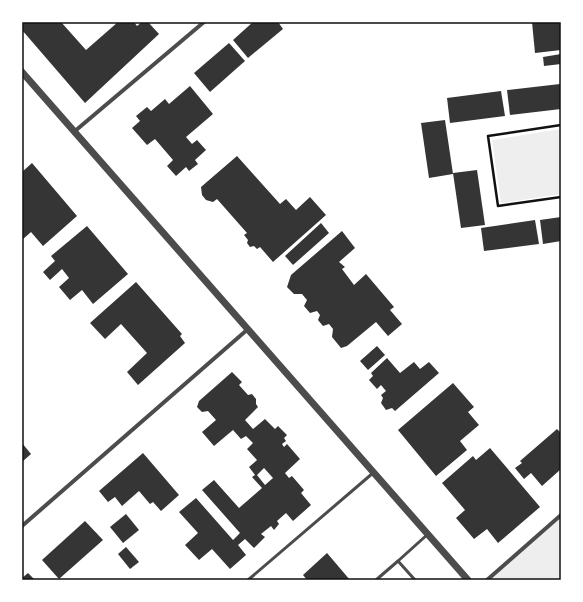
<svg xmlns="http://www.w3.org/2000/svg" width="583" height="602" font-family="'Roboto Serif',serif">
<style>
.green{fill:#eee}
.building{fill:#353535;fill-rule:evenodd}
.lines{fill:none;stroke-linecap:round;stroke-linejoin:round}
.path{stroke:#111;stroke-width:2.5}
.service{stroke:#4c4c4c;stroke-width:3}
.minor{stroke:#4c4c4c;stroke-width:4}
.tertiary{stroke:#4c4c4c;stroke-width:7}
.neatline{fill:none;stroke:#111;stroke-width:1.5}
</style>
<rect width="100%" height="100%" fill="#fff"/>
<!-- green -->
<g class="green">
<polygon points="561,129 561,194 501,203 492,140"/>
<polygon points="561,515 561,580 487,580"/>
</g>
<!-- building -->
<g class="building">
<polygon points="22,22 61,22 86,50 118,22 134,22 137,26 142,22 148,22 159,34 85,103 22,30"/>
<polygon points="253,22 278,22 283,29 248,58 233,40"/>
<polygon points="532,22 560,22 561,50 535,53"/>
<polygon points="229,43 245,61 210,92 194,73"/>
<polygon points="561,54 561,64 544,66 543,57"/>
<polygon points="560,84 561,109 510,115 507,90"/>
<polygon points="190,86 213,114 186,137 192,144 197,140 206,150 195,160 198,164 189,171 186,167 176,176 167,166 173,160 155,139 147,145 132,128 140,121 136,116 147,107 151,111 165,99 169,104"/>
<polygon points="501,91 505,116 450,123 447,98"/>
<polygon points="445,120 453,174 429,178 421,123"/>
<polygon points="237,156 280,204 286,199 296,210 310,197 326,215 273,262 260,247 257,249 254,246 250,247 247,243 248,240 244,235 247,233 217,199 213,202 206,200 202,195 201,187"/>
<polygon points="32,163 77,216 43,246 31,232 22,240 22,172"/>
<polygon points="477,170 485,225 461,228 453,173"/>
<polygon points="561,217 561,241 543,244 540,220"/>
<polygon points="535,220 539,244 484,251 481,228"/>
<polygon points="321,223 329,233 293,265 285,256"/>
<polygon points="87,226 128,274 93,304 82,290 70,300 59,287 69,278 62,269 50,280 43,272 55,261 51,256"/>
<polygon points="342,231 355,248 339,262 345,267 342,269 354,285 366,274 394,307 390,310 402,324 388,336 376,322 347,346 341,348 332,337 333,329 329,324 323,326 318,320 320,315 317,311 310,313 304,306 307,300 302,294 294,294 287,287 291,275"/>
<polygon points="136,282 182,334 180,336 185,343 138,385 127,372 147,353 121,324 105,339 90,323"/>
<polygon points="377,346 385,355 368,370 360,361"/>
<polygon points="387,358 400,373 414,362 420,369 429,362 439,373 395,411 392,408 386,410 381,403 383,398 381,395 386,391 381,385 377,389 369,380 373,376 371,373"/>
<path d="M232,372l10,10 -3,3 9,10 4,-1 4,5v5l2,3 -13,13 8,9 12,-10 10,10 3,-3 9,9 -3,3 2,3 -4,3 2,3 3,-3 13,15 -15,14 4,5 3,-2 12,14 -3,3 10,12 -18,16 -7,-8 -9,8 2,3 -5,6 -3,-4 -10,8 4,3 -11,11 -9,-9 -7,6 8,10 -16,14 -18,-20 -13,11 -14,-15 13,-12 -19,-21 17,-14 37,42 7,-7 -38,-43 12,-10 25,28 23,-20 -10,-11 3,-2 -6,-8 8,-7 -10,-11 6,-6 -7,-7 -5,3 -8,-9 -19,16 -12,-14 14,-12 -8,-9 -6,1 -5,-5 2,-6zM264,468l9,10 -8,7 -8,-10z"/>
<polygon points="453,383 474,407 468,412 479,425 460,441 467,450 436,476 398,430"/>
<polygon points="557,429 561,433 561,469 542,486 531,473 524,479 515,468 522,463 520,461"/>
<polygon points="22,443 31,454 22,462"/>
<polygon points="490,448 540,507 498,543 487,529 474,539 456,518 465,510 442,483 473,456 476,460"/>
<polygon points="143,453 179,495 161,511 153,502 150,504 139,491 122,506 115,497 108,502 99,491"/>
<polygon points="126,514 139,530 123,543 110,527"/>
<polygon points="85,521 103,540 59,579 42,560"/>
<polygon points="126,547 139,562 130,569 118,554"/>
<polygon points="327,553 350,580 307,580 303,575"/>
<polygon points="28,573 35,580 22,580 22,578"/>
</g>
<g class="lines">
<!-- path -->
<polyline class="path" points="561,125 488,136 498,206 561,197"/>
<!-- service -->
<g class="service">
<polyline points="248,580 373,473"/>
<polyline points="376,580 398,561"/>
<polyline points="415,580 398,561 428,534"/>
</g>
<!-- minor -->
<g class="minor">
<polyline points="75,131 204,22"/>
<polyline points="22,526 248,329"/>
<polyline points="487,580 561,515"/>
</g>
<!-- tertiary -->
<polyline class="tertiary" points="22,72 468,580"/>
</g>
<!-- border -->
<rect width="583" height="602" fill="none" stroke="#ffffff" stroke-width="46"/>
<rect x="23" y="23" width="537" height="556" class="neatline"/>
</svg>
